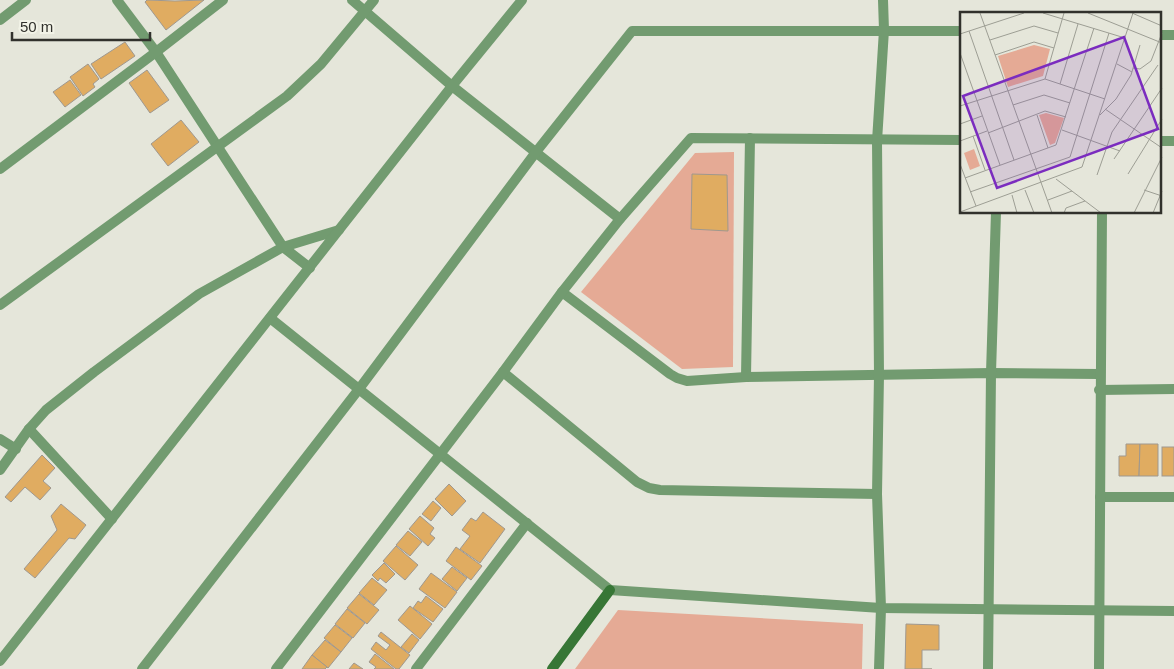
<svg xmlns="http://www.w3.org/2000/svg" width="1174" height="669" font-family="Arial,sans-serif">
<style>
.green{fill:#e5aa95}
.building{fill:#e0ac61;stroke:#9f988f}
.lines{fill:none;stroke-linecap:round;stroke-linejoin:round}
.street{stroke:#729b70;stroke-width:10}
.secondary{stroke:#377636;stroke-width:10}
.inset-road{fill:none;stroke:#9d9e94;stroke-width:1}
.view{fill:#7b2cbf;fill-opacity:0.15;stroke:#7b2cbf;stroke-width:2.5}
.inset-edge{fill:none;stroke:#31312c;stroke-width:2.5}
</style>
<rect width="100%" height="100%" fill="#e5e6da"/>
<!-- green -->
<g class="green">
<polygon points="734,152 733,367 682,369 581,292 695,153"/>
<polygon points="618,610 863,624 862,669 575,669"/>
</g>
<!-- building -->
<g class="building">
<polygon points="147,0 175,1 204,0 166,30 145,2"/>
<polygon points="125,42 135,56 101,79 91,64"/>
<polygon points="88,64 99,79 93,84 95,87 83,96 70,77"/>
<polygon points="147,70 169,100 150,113 129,83"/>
<polygon points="70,80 81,95 65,107 53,92"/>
<polygon points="181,120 199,142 168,166 151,144"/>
<polygon points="692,174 727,175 728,231 691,229"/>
<polygon points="1126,444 1140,444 1139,476 1119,476 1119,456 1126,456"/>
<polygon points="1140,444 1158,444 1158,476 1139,476"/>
<rect x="1162" y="447" width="12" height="29"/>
<polygon points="42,455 55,468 43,481 51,488 40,500 25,487 11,502 5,497"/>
<polygon points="449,484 466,501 452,516 435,499"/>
<polygon points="433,501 441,508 431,521 422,514"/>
<polygon points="61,504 86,525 75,539 69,538 35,578 24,569 57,530 51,516"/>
<polygon points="483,512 505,529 480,563 460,549 470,536 462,530 471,518 476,521"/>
<polygon points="420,516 434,528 430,534 435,538 428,546 409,529"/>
<polygon points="408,531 422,542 410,556 396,545"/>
<polygon points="396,546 418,565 405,580 383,561"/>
<polygon points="456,547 482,566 471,580 446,561"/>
<polygon points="384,563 395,574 386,583 380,578 378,581 372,575"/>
<polygon points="452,567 467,578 457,591 442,579"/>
<polygon points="431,573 457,592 445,608 419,589"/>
<polygon points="372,578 387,590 374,605 359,593"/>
<polygon points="359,594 379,610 367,624 347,608"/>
<polygon points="426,596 443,609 433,622 413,608 418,601 421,603"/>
<polygon points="410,606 432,624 420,639 398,620"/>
<polygon points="347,609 365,623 353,638 335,624"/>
<polygon points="906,624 939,625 939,650 922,650 922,669 932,669 905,669"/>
<polygon points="335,625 352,638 341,652 324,638"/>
<polygon points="381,632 410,655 399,669 396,669 371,649 376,642 386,650 390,645 378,636"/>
<polygon points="412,634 419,640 409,653 401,647"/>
<polygon points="325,640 341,652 328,668 312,655"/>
<polygon points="375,654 394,669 374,669 376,667 369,662"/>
<polygon points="312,655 327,667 325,669 302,669"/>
<polygon points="354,663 363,669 349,669"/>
</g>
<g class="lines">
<!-- street -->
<g class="street">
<polyline points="117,0 156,52 283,247 310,268"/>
<polyline points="352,0 452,86 620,219"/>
<polyline points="0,20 26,0"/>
<polyline points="1160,35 1174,35"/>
<polyline points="1160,141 1174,141"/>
<polyline points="0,169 156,52 223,0"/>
<polyline points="562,292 670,374 677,378 687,381 746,377 991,373 1099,374"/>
<polyline points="0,305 287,96 321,64 374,0"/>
<polyline points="270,318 610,590 881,608 1174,611"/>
<polyline points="503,372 637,482 649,488 660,490 877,494"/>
<polyline points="746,377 750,138"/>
<polyline points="1099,390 1174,389"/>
<polyline points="29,429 112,519"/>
<polyline points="0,439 16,449"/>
<polyline points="0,470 29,429 46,410 94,372 199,294 283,247 339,230"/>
<polyline points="1100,497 1174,497"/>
<polyline points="0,661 452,86 522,0"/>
<polyline points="142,669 359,389 536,152 632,31 962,31"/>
<polyline points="276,669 503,372 562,292 620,219 691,138 962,140"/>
<polyline points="416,669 527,523"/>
<polyline points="879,669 881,608 877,494 879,375 877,141 884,30 883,0"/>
<polyline points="988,669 991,373 996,212"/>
<polyline points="1099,669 1102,212"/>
</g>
<!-- secondary -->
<polyline class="secondary" points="552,669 610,590"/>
</g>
<!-- overview -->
<g transform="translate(960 12)">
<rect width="201" height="201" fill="#e5e6da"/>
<path d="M74,33l16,4 -7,27 -35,11 -10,-31zM86,101l18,5 -9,25 -5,2 -11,-30zM14,137l6,17 -10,4 -6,-17z" fill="#e5aa95"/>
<path class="inset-road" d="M20,1l72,200M83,1l82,25M128,1l74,30M172,1l30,13M9,19l45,129M0,22l64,-21M30,28l44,-14 24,7M0,41l40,112M35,43l39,-13 20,6M157,52l15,8M173,56l7,1 11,-8 11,-28M85,67l19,-66M100,72l18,-60M53,93l31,-10 26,8M0,94l85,-27 60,20M145,97l57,39M77,103l11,33M140,103l16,-16 15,-24 9,-30M0,112l22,-8M102,118l58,21M28,121l57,-22 21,6M13,124l12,34M0,129l27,-10M154,147l48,-71M0,152l16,42M168,162l34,-55M137,163l15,-43 46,-67M5,166l91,-33 38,-117M96,167l45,34M65,178l9,23M184,178l18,6M10,180l100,-35 39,-124M52,183l5,18M88,188l24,-9M0,200l122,-45 51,-154M104,201l2,-5 19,-7M174,201l28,-56M193,201l9,-22"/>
<path class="view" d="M164,25l34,92 -161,59 -34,-92z"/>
<rect width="201" height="201" class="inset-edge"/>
</g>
<!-- scale -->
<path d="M12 32v8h138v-8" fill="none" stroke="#31312c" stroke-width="2.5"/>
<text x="20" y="32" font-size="15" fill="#31312c" stroke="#f2f3e7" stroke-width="4" paint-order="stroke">50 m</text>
</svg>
